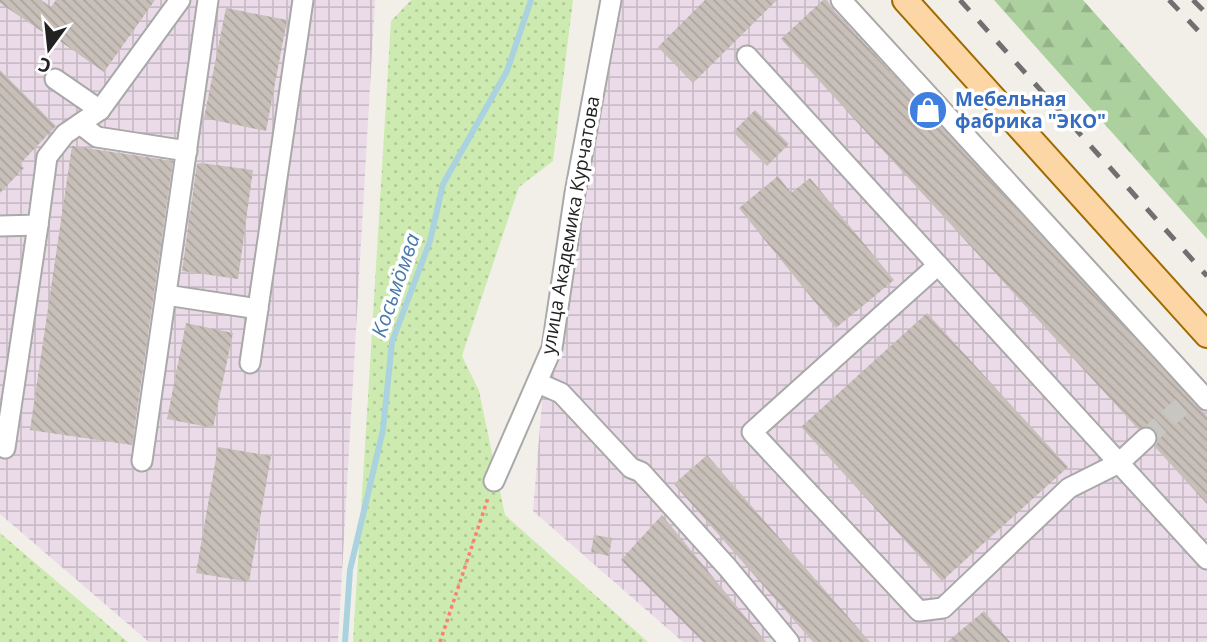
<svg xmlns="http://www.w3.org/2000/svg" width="1207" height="642" font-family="'Open Sans',sans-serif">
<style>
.industrial{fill:url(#industrial-grid)}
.grass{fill:url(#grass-dots)}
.forest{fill:url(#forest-firs)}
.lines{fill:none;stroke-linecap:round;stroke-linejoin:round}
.stream{stroke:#aad3df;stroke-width:6}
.building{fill:url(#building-back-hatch)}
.minor-tunnel{stroke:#c8c6c1;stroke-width:19;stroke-dasharray:19 10;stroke-linecap:butt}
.minor-casing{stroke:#a9a9a9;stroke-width:23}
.major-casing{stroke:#a06b00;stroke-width:28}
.path{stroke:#fa8072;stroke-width:3.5;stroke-dasharray:3.5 3.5;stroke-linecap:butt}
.minor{stroke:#fff;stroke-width:19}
.major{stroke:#fcd6a4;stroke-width:24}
.rail{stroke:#707070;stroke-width:5;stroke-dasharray:14 14;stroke-linecap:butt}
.labels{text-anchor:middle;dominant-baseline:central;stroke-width:7;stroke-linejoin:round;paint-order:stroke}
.shop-label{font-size:19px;font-weight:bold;fill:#366cbe;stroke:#fff;text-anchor:start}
.street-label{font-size:19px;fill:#222;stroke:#fff}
.water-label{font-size:21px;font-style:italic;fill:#4a7aab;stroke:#fff}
</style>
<defs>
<pattern id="industrial-grid" width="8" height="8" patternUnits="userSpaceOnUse" patternTransform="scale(1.75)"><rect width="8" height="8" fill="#ebdbe8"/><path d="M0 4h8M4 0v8" fill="none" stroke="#c9bcc7"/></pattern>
<pattern id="grass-dots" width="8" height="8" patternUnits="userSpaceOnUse" patternTransform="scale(1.75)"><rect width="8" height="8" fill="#cdebb0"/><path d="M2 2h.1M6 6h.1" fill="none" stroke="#b0c997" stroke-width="1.8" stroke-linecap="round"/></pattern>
<pattern id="forest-firs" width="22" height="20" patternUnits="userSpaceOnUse" patternTransform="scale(1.75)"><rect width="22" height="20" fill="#add19e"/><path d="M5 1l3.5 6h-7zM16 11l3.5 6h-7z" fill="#95b388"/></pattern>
<pattern id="building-back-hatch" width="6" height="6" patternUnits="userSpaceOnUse" patternTransform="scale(1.75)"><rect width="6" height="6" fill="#c7bfb8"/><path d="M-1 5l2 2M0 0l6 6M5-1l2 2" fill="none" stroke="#aba49e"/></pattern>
</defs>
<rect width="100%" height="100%" fill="#f2efe9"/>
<!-- industrial -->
<g class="industrial">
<polygon points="0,0 375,0 338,642 149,642 0,514"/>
<polygon points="620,0 846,0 1207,387 1207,642 683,642 533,511 545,366 616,39"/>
</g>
<!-- grass -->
<g class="grass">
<polygon points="411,0 573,0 553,161 519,187 462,356 479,391 505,515 648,642 353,642 391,21"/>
<polygon points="0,533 128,642 0,642"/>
</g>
<!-- forest -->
<polygon class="forest" points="994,0 1083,0 1207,139 1207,239"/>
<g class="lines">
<!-- stream -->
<polyline class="stream" points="345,642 350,570 383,430 392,342 430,241 443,184 507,71 531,0"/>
</g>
<!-- building -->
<g class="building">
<polygon points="0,0 41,0 51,7 56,0 155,0 104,72 54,37 53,39 0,3"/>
<polygon points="705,0 777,0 693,83 658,47"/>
<polygon points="823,0 827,0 832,8 1207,416 1207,504 1155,447 1158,441 1155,430 1149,426 1138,429 781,39"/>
<polygon points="226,8 287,20 266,131 204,118"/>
<polygon points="0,70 56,126 20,164 24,168 0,193"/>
<polygon points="755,110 789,144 767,166 733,132"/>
<polygon points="72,146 173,161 132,445 30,430"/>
<polygon points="201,163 253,170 238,279 182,271 197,164"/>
<polygon points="778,176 791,193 810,178 894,280 836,328 739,208"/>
<polygon points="927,313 1068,467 942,581 801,427"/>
<polygon points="186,323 233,333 213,428 167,419"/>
<polygon points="218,447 271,456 249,582 196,573"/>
<polygon points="707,455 870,642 813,642 674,484"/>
<polygon points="662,515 766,642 703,642 621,560"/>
<polygon points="594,535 612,538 609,556 591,552"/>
<polygon points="984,611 1010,642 947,642"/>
</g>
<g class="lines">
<!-- minor-tunnel -->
<polyline class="minor-tunnel" points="1146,438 1191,398"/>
<!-- minor casing -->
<g class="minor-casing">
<g id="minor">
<polyline points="841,0 1207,400"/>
<polyline points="747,56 938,265 752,432 919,611 943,608 1069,488 1119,463 1207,559"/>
<polyline points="55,79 100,110"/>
<polyline points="80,124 97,137 187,151"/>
<polyline points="0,226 38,225 47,157 65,134 100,110 180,0"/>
<polyline points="938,265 1119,463 1146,438"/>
<polyline points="166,295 258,309"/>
<polyline points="250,363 303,0"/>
<polyline points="538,383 561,393 631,468 641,472 728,568 789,642"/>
<polyline points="5,448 38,225"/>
<polyline points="142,461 208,0"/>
<polyline points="494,481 552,348 575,193 611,0"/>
</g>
</g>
<!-- major casing -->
<g class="major-casing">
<polyline id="major" points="905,0 1207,335"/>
</g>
<!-- path -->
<polyline class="path" points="440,642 488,498"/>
<!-- minor -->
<use href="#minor" class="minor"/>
<!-- major -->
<use href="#major" class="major"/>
<!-- rail -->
<g class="rail">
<polyline points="960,0 1207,276"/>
<polyline points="1169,0 1207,40"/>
<polyline points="1193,0 1207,14"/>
</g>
</g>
<!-- icons -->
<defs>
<g id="shop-disc" transform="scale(2.0125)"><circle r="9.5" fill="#3f7fe0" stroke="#fff"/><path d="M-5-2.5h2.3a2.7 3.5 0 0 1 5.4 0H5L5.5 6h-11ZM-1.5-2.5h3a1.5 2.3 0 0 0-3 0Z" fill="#fff"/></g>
</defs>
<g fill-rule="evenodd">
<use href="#shop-disc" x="928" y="110"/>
</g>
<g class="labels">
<!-- shop labels -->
<g class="shop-label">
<text x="955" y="99">Мебельная<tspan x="955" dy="22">фабрика "ЭКО"</tspan></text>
</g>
<!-- street labels -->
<g class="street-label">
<text transform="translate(570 225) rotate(-80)">улица Академика Курчатова</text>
</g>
<!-- water labels -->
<g class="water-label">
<text transform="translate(395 285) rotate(-71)">Косьмӧмва</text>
</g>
</g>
<!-- north arrow -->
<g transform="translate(49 49) rotate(195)" stroke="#ffffff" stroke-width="5" paint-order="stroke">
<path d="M0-5L12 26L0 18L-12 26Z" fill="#222222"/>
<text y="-10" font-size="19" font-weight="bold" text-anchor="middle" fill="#222222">С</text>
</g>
</svg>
